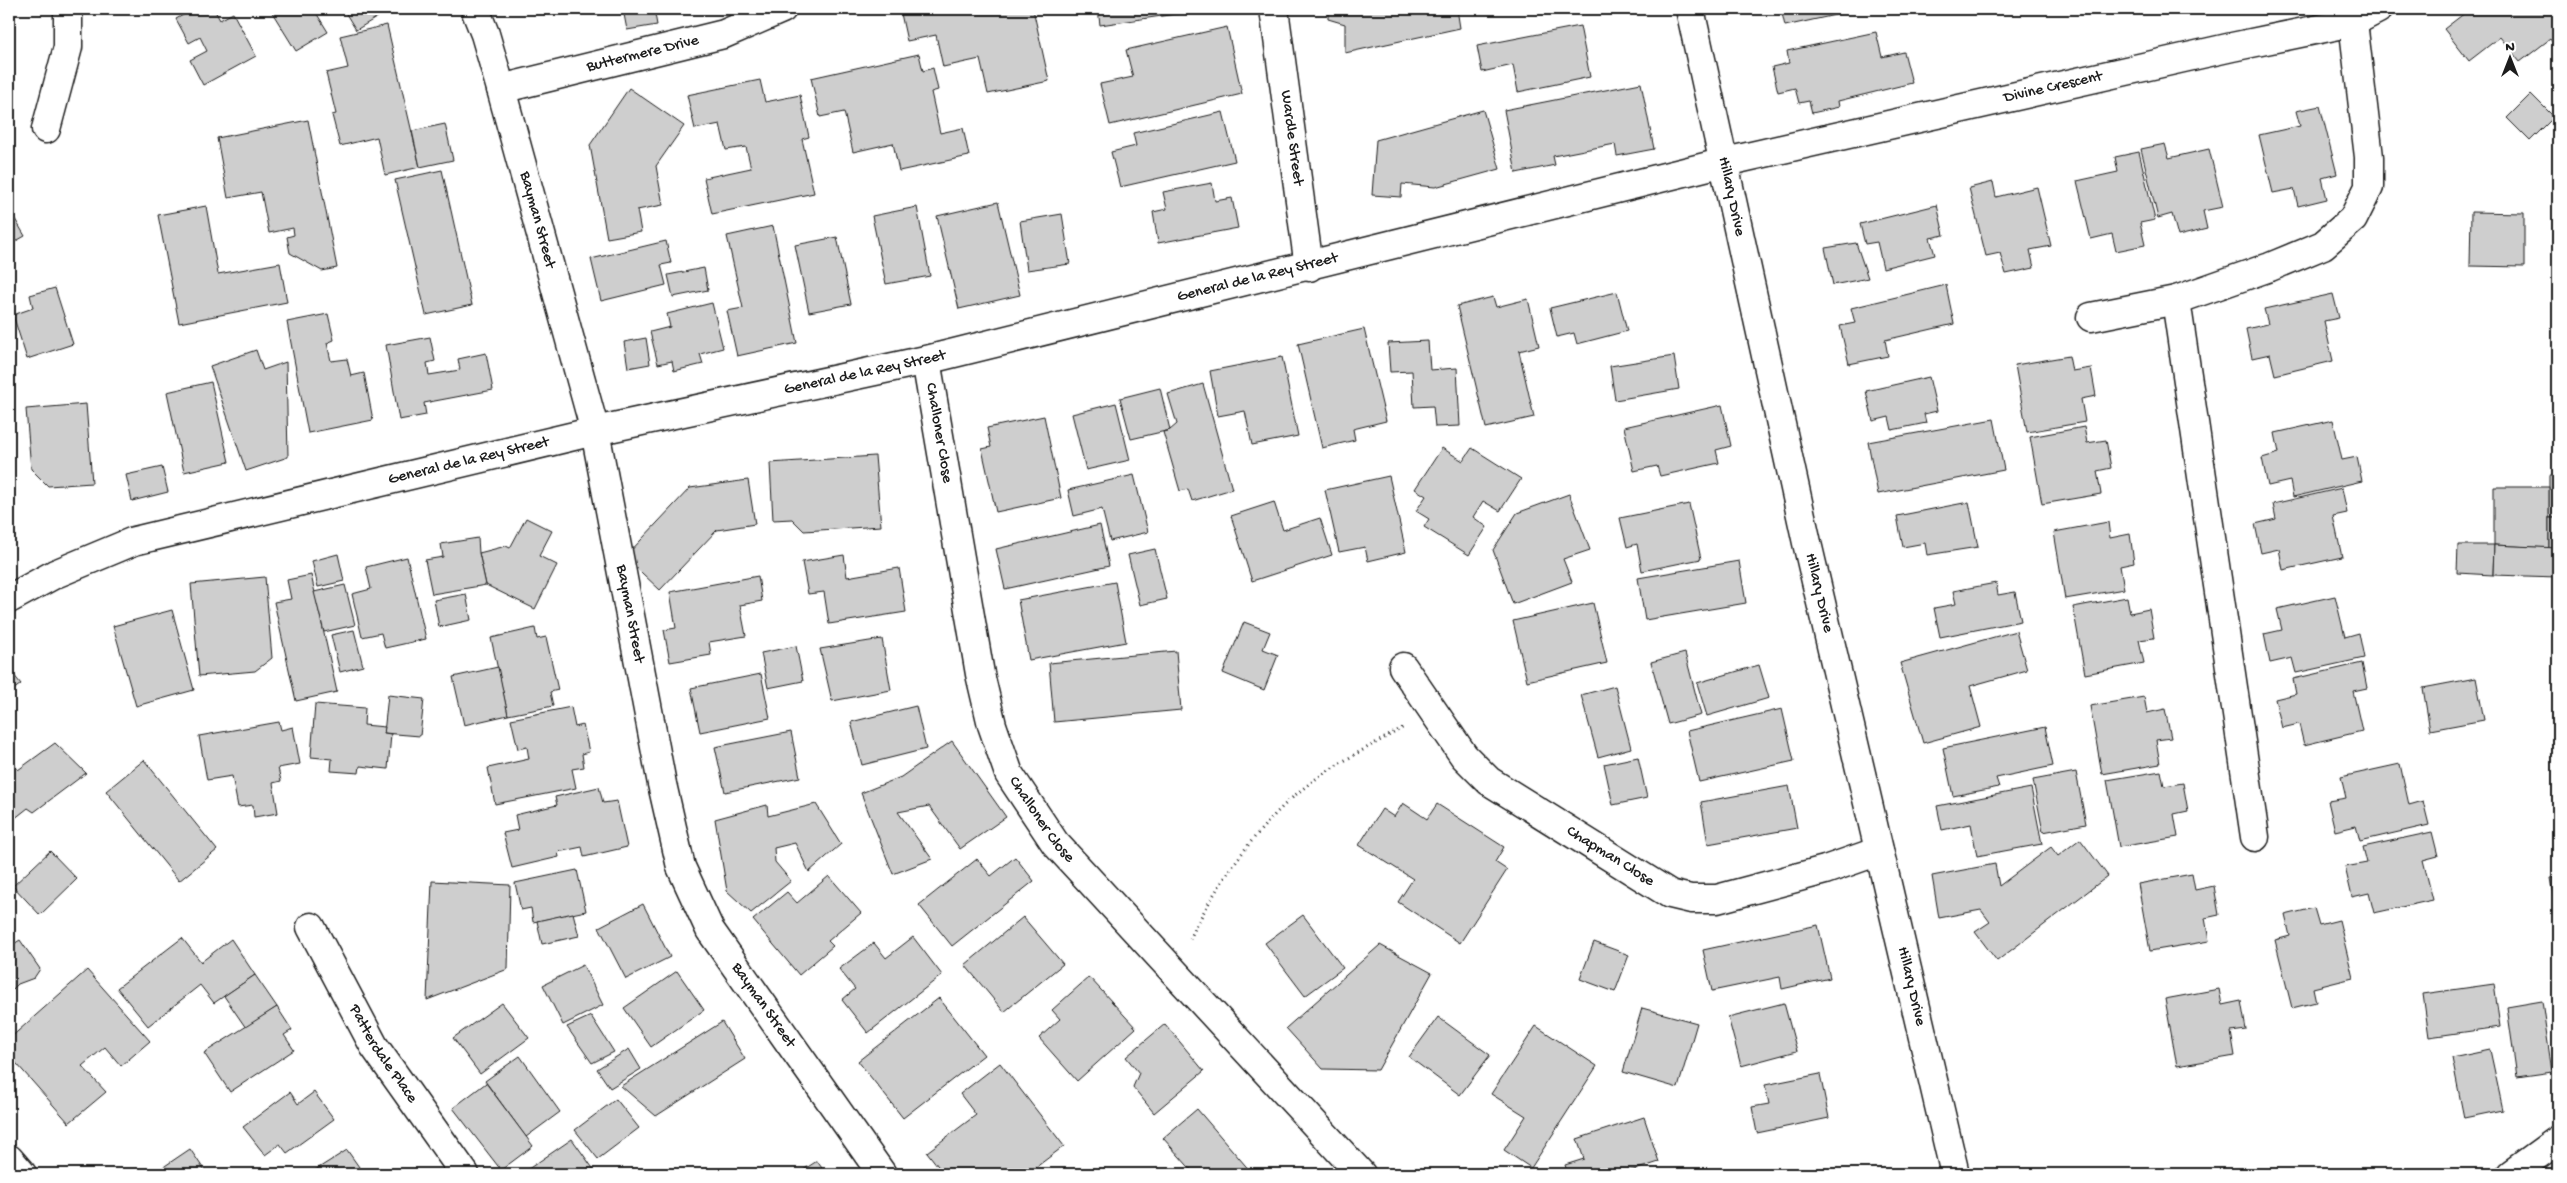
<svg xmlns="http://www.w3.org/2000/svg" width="2567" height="1183" font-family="'Gochi Hand',sans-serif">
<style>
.building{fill:#cecece;stroke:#1c1c1c}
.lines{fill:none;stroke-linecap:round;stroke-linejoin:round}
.minor-casing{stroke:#1c1c1c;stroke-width:31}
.path{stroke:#1c1c1c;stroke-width:3;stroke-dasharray:1 4;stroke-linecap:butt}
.minor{stroke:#fff;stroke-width:28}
.labels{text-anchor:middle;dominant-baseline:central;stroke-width:5;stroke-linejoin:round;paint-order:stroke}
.street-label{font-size:16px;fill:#1c1c1c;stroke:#fff}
</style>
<rect width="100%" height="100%" fill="#fff"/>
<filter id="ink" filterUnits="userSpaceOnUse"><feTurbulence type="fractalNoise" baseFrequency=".02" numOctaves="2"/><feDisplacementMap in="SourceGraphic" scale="10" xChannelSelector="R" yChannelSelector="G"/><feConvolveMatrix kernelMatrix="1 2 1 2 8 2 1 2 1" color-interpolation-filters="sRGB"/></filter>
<g filter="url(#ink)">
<!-- building -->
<g class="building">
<polygon points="194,9 214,9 220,20 233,13 256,56 203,85 190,60 207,51 200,37 189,43 176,19"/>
<polygon points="270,9 320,9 315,11 328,32 296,51"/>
<polygon points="343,9 391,9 356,30"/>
<polygon points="623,9 654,9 657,25 627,30"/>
<polygon points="900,9 1033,9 1049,81 988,94 980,59 943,67 936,35 907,41"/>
<polygon points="1098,9 1210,9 1100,25"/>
<polygon points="1328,9 1457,9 1460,28 1345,53 1345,24 1328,19"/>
<polygon points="1781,9 1848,9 1849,12 1785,26"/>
<polygon points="2470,9 2558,9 2558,49 2550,39 2520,62 2500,37 2469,61 2444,29"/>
<polygon points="387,25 420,167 385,175 377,137 340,146 332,115 336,114 326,73 348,68 340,36"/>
<polygon points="1580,26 1590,77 1518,92 1513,65 1482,72 1477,46"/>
<polygon points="1227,27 1242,94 1110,125 1100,84 1133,77 1126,50"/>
<polygon points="1876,32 1882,57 1904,52 1912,83 1838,101 1839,107 1812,113 1809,101 1799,103 1795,88 1778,92 1772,67 1789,63 1787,51"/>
<polygon points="919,54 923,71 933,68 938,90 931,92 940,133 963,128 969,156 899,171 893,143 853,152 844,112 820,117 811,78"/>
<polygon points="760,80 765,102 800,95 809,137 802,139 814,193 712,214 704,178 751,168 746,147 726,150 720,124 695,129 687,95"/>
<polygon points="1641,83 1654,149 1617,156 1615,144 1553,156 1555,165 1516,173 1504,110"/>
<polygon points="629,88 684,126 656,166 663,205 637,210 641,232 607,238 590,145"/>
<polygon points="2531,94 2554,117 2530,141 2507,118"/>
<polygon points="2320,106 2337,174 2322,178 2327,199 2298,206 2294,189 2273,193 2259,135 2300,126 2296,111"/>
<polygon points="1483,110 1500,169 1435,187 1402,184 1401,197 1372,195 1376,140"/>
<polygon points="1223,112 1235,161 1120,187 1111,152 1136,146 1133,133"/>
<polygon points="308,120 337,268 322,271 290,253 287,237 294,235 293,228 269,233 261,192 228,198 217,138"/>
<polygon points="445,124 453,160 420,167 412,131"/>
<polygon points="2165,144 2169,158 2209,149 2223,207 2203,211 2207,229 2178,236 2172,214 2158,218 2141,149"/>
<polygon points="2139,152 2155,220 2140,223 2145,245 2116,251 2112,234 2091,239 2077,181 2118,172 2115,157"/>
<polygon points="442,170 472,305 426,315 395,180"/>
<polygon points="1993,182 1996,197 2037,187 2051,246 2030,250 2034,268 2006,274 2000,253 1986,256 1969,188"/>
<polygon points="1212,183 1215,201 1232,198 1238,228 1158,243 1153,212 1167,209 1163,192"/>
<polygon points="998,202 1020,295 959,309 937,216"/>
<polygon points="1937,205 1944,235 1930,238 1935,255 1883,268 1877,242 1865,244 1860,224"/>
<polygon points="206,206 218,274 280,263 287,302 179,323 158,215"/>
<polygon points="917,207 930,276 886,284 872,216"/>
<polygon points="9,209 25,236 9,245"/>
<polygon points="2471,212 2524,213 2524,267 2470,266"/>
<polygon points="1062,214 1070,264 1027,270 1020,221"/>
<polygon points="773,226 797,343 737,356 727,311 743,308 727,236"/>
<polygon points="837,237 851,304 809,312 795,245"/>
<polygon points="666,241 671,263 661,265 666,285 601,301 591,259"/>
<polygon points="1856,243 1868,278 1833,285 1825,248"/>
<polygon points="704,268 708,290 673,297 668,275"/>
<polygon points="1946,285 1954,324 1885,340 1888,356 1849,364 1840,326 1855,323 1851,308"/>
<polygon points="55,288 73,344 27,359 13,315 33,308 30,295"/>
<polygon points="1617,292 1627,331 1577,344 1574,333 1557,337 1550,308"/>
<polygon points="2333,294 2339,318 2324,321 2333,361 2275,375 2270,354 2252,358 2246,329 2268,324 2264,309"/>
<polygon points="1493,297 1496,307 1528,299 1539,346 1519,351 1534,417 1486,428 1457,306"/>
<polygon points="712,303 723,348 700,354 703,364 674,371 672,361 658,364 650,332 670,327 667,314"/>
<polygon points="328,314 334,340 327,343 331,361 347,359 351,376 364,373 373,420 308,433 287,322"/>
<polygon points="1364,329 1386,421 1353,429 1355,440 1322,448 1298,344"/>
<polygon points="430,337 435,361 427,363 429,375 460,370 458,359 486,353 493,390 424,403 426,415 399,420 386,345"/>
<polygon points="646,338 650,364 628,368 624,342"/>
<polygon points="1428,341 1430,370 1457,368 1460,426 1435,427 1433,406 1414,407 1412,371 1390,372 1388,343"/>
<polygon points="256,350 263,370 286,362 288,457 246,471 210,366"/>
<polygon points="1674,356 1679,389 1615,400 1610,366"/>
<polygon points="2069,356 2072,371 2091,368 2096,396 2081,399 2085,422 2027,432 2015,365"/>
<polygon points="1282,357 1298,436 1252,445 1245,411 1218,416 1210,371"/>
<polygon points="1929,377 1937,411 1924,414 1926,423 1892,430 1889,417 1873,421 1866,391"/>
<polygon points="211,382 229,462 184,472 167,392"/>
<polygon points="1203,384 1232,489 1192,501 1188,489 1180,491 1163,432 1170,430 1177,424 1168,394"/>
<polygon points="1160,388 1170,430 1131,439 1120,398"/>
<polygon points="1116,403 1130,460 1086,470 1072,414"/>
<polygon points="86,404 92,483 48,486 31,469 26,409"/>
<polygon points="1722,405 1731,446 1716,450 1719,463 1660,476 1657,466 1634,471 1624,427"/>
<polygon points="1044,416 1061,498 996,512 982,449 991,447 987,428"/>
<polygon points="1994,419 2004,470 1878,494 1868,442"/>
<polygon points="2333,420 2342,460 2357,457 2362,481 2293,497 2290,481 2268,486 2262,458 2279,453 2275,433"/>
<polygon points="2084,427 2087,443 2106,440 2111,468 2097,471 2101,494 2042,504 2030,437"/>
<polygon points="1442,448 1463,461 1472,448 1521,479 1500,511 1483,501 1473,517 1487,527 1469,555 1424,527 1429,519 1416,511 1426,496 1415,489"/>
<polygon points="875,456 881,526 804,531 792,519 773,520 770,463"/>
<polygon points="162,467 168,492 132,501 126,475"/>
<polygon points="1134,475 1148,532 1110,541 1102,509 1074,516 1068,490"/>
<polygon points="1389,476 1406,552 1368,561 1365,547 1339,552 1325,490"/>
<rect x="2549" y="476" width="9" height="42"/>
<polygon points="748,480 755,524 717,530 660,590 625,557 690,488"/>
<polygon points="2494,487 2549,487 2549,548 2494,545"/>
<polygon points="2342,488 2347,513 2333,516 2342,557 2283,570 2279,549 2261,553 2255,524 2276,519 2273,504"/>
<polygon points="1569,494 1590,550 1563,559 1572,582 1513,604 1493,550 1517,513"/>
<polygon points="1274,502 1283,530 1320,518 1332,555 1252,581 1231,516"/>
<polygon points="1969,502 1978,547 1927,555 1925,543 1903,547 1897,516"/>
<polygon points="1689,504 1701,559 1642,571 1637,544 1627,547 1620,518"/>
<polygon points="526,518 552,531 539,556 557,565 535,609 486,585 479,553 506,546 510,548"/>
<rect x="2549" y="518" width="9" height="30"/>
<polygon points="2108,522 2110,538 2130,534 2134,563 2120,566 2124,589 2065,599 2054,532"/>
<polygon points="1100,525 1109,566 1005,589 996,549"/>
<polygon points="478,538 479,553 486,585 432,594 425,560 443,557 441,544"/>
<polygon points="2458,545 2494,545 2493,575 2457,573"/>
<polygon points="2494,545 2558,548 2558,577 2493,575"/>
<polygon points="1155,549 1167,599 1140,605 1128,555"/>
<polygon points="338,554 344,581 318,587 312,561"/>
<polygon points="844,555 847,577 899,568 906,612 829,624 824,592 808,594 802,562"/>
<polygon points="407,557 426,639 385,648 381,633 362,637 352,594 371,589 366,567"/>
<polygon points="1739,561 1746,603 1645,620 1638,578"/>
<polygon points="311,575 337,692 296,701 274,602 291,599 287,580"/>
<polygon points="758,576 762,601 740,605 746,636 709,642 711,655 670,662 664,630 676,628 670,592"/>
<polygon points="265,577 272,658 255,671 199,676 191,584"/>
<polygon points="1115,582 1126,642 1029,660 1018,600"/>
<polygon points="1996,583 1998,595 2015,592 2021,621 1940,637 1934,608 1956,604 1953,591"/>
<polygon points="345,585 355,625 324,632 314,592"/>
<polygon points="466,594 471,620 439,627 434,600"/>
<polygon points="2335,596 2345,637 2359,633 2364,658 2296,673 2292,658 2270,663 2264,634 2282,630 2277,609"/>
<polygon points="2127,597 2130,613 2149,609 2154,638 2139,640 2144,663 2085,674 2073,607"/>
<polygon points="1593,603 1607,663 1527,681 1513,621"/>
<polygon points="172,610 194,690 136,706 113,626"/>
<polygon points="1244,622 1270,632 1263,649 1278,655 1264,690 1223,673"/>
<polygon points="535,628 537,639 546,637 558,690 550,692 553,706 508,715 491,638"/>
<polygon points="354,630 363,666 340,672 331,635"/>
<polygon points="2016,631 2027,670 1970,686 1981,727 1923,743 1900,663"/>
<polygon points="882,639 891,690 832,701 820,649"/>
<polygon points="796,646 803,681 768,688 761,653"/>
<polygon points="1176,651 1181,710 1054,722 1049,663"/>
<polygon points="1685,653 1701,715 1668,724 1651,662"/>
<polygon points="2362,663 2367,688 2353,691 2362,731 2304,745 2299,724 2282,728 2275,699 2296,694 2293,679"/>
<polygon points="1759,665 1769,698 1707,716 1697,683"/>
<polygon points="498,667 508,715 464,725 453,677"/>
<polygon points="9,669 21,684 9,693"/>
<polygon points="761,674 770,718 700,732 691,688"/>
<polygon points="2476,678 2484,720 2430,730 2423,688"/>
<polygon points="1615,686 1631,748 1598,757 1581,695"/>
<polygon points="388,695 424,699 420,736 384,733"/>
<polygon points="2144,697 2147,713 2165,709 2171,738 2156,740 2160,764 2102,774 2090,706"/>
<polygon points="315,704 365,708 364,725 385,727 384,733 391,734 388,769 360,766 359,773 331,771 332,759 311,757"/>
<polygon points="916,706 926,749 862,765 851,722"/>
<polygon points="571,707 575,727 583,725 589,752 582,754 584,767 572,769 576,788 495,804 488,768 529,759 527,747 518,749 511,719"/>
<polygon points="1782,709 1794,761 1699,782 1687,731"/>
<polygon points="279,722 281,730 293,727 300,764 278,768 281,781 273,783 278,813 254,817 253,805 238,807 232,776 207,780 199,736"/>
<polygon points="2045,727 2053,766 1996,778 1999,787 1953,796 1943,748"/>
<polygon points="791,732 800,777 725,792 715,747"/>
<polygon points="952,741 1006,817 960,849 929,806 898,812 932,859 893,874 861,793 901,777"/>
<polygon points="55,743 86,773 34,812 28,808 9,823 9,757 18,770"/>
<polygon points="1638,757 1647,798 1613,805 1604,764"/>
<polygon points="144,760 217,850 179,881 106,791"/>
<polygon points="2400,764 2409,805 2423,801 2429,825 2360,841 2356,826 2335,831 2328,801 2346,798 2341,777"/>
<polygon points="2161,771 2164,786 2183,783 2188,811 2174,814 2178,837 2119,847 2107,780"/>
<polygon points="2076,772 2086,824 2043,832 2033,780"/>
<polygon points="1789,786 1797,828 1708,844 1701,802"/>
<polygon points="599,787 603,803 617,801 627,847 584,857 582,847 558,852 559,857 512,868 503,833 518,830 515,815 557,805 555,797"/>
<polygon points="2031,788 2042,844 1977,856 1971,824 1942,830 1937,806"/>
<polygon points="1403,803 1427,819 1437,804 1504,847 1495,862 1507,870 1460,943 1398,902 1413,879 1359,845 1382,809 1394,817"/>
<polygon points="816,804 841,844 809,872 795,843 774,848 775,862 791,881 751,913 727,891 715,819 767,805 768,816"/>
<polygon points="2432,832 2438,856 2423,860 2433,900 2374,913 2369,893 2352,897 2345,867 2367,863 2363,847"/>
<polygon points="2080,839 2108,876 1997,961 1975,932 1990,922 1981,910 1939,918 1932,876 1995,864 1999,886 2051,847 2058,856"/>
<polygon points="50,851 77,879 40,915 13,886"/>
<polygon points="1015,857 1034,881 952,946 919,905 977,859 991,876"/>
<polygon points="577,870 586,911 533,922 531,908 521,910 515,883"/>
<polygon points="2192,874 2195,890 2214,886 2219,915 2205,918 2209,941 2150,951 2138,884"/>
<polygon points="829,876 861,913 828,941 833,946 799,975 753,920 787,892 797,903"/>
<polygon points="2558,877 2558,923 2550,878"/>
<polygon points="432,881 510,885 508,969 427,1000"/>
<polygon points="643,904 670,957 626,979 599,927"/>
<polygon points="2314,908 2319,925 2339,920 2353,978 2313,988 2316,1002 2292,1008 2275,940 2290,936 2285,915"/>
<polygon points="573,913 579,936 542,944 537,921"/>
<polygon points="1303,915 1343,968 1305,996 1265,943"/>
<polygon points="1023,917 1063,964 1004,1012 965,965"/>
<polygon points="1818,925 1830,978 1782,989 1780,977 1712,991 1703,950"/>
<polygon points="913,937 942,975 868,1033 842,1000 855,989 839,969 874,943 886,958"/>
<polygon points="182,938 201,962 231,939 255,975 214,1003 200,985 148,1026 117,988"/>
<polygon points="20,940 40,969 34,978 18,984 9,993 9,947"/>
<polygon points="1594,942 1629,955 1615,992 1580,979"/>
<polygon points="1380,945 1432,973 1378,1070 1323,1069 1286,1028"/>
<polygon points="583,965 603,1005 563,1025 543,985"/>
<polygon points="87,970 150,1041 121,1066 105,1047 82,1066 106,1092 69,1123 9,1055 9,1039"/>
<polygon points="677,971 704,1010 651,1047 624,1008"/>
<polygon points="255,975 277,1007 246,1028 224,996"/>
<polygon points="1089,977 1136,1028 1077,1081 1039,1038 1060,1019 1052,1010"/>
<polygon points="2494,984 2500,1027 2429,1037 2423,994"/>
<polygon points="2219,989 2222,1005 2241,1001 2246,1030 2231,1032 2235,1056 2177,1066 2165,999"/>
<polygon points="939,998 984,1055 903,1118 858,1061"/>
<polygon points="2542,1001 2552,1072 2517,1077 2507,1007"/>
<polygon points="502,1003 529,1038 480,1074 453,1038"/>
<polygon points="1784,1003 1797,1051 1741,1066 1728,1017"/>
<polygon points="277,1007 292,1030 284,1035 294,1050 230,1092 204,1053"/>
<polygon points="1642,1008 1697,1023 1678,1088 1623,1072"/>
<polygon points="591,1016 614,1052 592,1063 567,1027"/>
<polygon points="1438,1017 1490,1055 1460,1095 1409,1057"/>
<polygon points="722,1022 745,1059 656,1116 621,1086"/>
<polygon points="1165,1024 1204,1071 1154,1113 1133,1087 1139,1073 1126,1057"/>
<polygon points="1536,1026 1597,1066 1531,1168 1504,1150 1526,1116 1491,1094"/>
<polygon points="629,1049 641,1069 610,1088 597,1069"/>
<polygon points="2490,1050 2503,1110 2464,1118 2452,1058"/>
<polygon points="520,1056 560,1112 526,1137 485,1081"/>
<polygon points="1000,1063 1064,1146 1027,1174 944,1174 927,1152 976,1115 960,1094"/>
<polygon points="1820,1074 1829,1118 1757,1133 1752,1107 1769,1104 1765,1085"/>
<polygon points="486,1083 533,1146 501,1170 453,1108"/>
<polygon points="290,1092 298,1104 314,1092 334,1119 287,1153 280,1144 265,1155 243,1127"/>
<polygon points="616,1099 639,1128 598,1159 575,1130"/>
<polygon points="1197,1109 1251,1172 1249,1174 1195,1174 1163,1138"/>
<polygon points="1644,1117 1659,1162 1622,1174 1568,1174 1565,1165 1584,1159 1577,1139"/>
<polygon points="572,1139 597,1174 521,1174"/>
<polygon points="190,1149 207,1174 153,1174"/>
<polygon points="347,1150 364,1174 309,1174"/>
<polygon points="817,1161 826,1174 797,1174"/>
<polygon points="1268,1169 1273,1174 1262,1174"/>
</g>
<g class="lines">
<!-- minor casing -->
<g class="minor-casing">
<g id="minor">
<path id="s1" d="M475,9l10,25 16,55 94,342 67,353 19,83 29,63 172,244"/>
<path id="s2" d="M1274,9l35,258"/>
<path id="s3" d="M1690,9l117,534 148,631"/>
<path id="s4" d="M501,89l223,-55 58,-25"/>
<polyline points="46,129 68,47 68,9"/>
<polyline points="2176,300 2255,837"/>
<polyline points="2091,317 2176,300 2270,267 2323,245 2353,219 2369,187 2369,157 2353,22"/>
<path id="s5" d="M926,360l54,314 12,51 17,49 46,69 306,331"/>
<path id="s6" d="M9,599l46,-25 79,-33 461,-110 331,-71 799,-198 507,-115 121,-25 25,-13"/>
<path id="s7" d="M1403,667l61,89 25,25 181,113 21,5h26l108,-29 54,-19"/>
<path id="s8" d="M311,927l63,119 91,128"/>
<polyline points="9,1159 22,1174"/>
<polyline points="2511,1174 2558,1140"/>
</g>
</g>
<!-- path -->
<path class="path" d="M1190,939c25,-54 71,-119 119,-155 29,-22 64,-39 95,-57"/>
<!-- minor -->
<use href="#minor" class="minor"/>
</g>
</g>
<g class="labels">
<!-- street labels -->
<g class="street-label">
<text stroke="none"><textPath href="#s4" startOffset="146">Buttermere Drive</textPath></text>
<text stroke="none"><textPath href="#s6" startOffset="2110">Divine Crescent</textPath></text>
<text stroke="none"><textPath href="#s2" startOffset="130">Wardle Street</textPath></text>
<text stroke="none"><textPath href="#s3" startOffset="192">Hillary Drive</textPath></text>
<text stroke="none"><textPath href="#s1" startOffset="220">Bayman Street</textPath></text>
<text stroke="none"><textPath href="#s6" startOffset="1292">General de la Rey Street</textPath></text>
<text stroke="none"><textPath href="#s6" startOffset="888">General de la Rey Street</textPath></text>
<text stroke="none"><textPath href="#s5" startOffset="74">Challoner Close</textPath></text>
<text stroke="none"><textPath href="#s6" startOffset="482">General de la Rey Street</textPath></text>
<text stroke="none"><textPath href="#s3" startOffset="598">Hillary Drive</textPath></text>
<text stroke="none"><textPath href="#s1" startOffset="625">Bayman Street</textPath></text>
<text stroke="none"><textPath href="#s5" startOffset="479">Challoner Close</textPath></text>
<text stroke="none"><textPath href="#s7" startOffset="286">Chapman Close</textPath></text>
<text stroke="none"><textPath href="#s3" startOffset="1002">Hillary Drive</textPath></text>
<text stroke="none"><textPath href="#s1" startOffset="1045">Bayman Street</textPath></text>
<text stroke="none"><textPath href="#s8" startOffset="146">Patterdale Place</textPath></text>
</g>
</g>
<!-- margin -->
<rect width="2567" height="1183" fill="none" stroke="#fff" stroke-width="30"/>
<rect x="15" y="15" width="2537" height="1153" fill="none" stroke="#1c1c1c" stroke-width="2" filter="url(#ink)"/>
<!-- north arrow -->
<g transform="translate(2510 58)" stroke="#ffffff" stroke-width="4" paint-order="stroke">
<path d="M0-4L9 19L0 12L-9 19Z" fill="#1c1c1c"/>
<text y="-8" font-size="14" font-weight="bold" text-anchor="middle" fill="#1c1c1c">N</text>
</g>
</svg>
